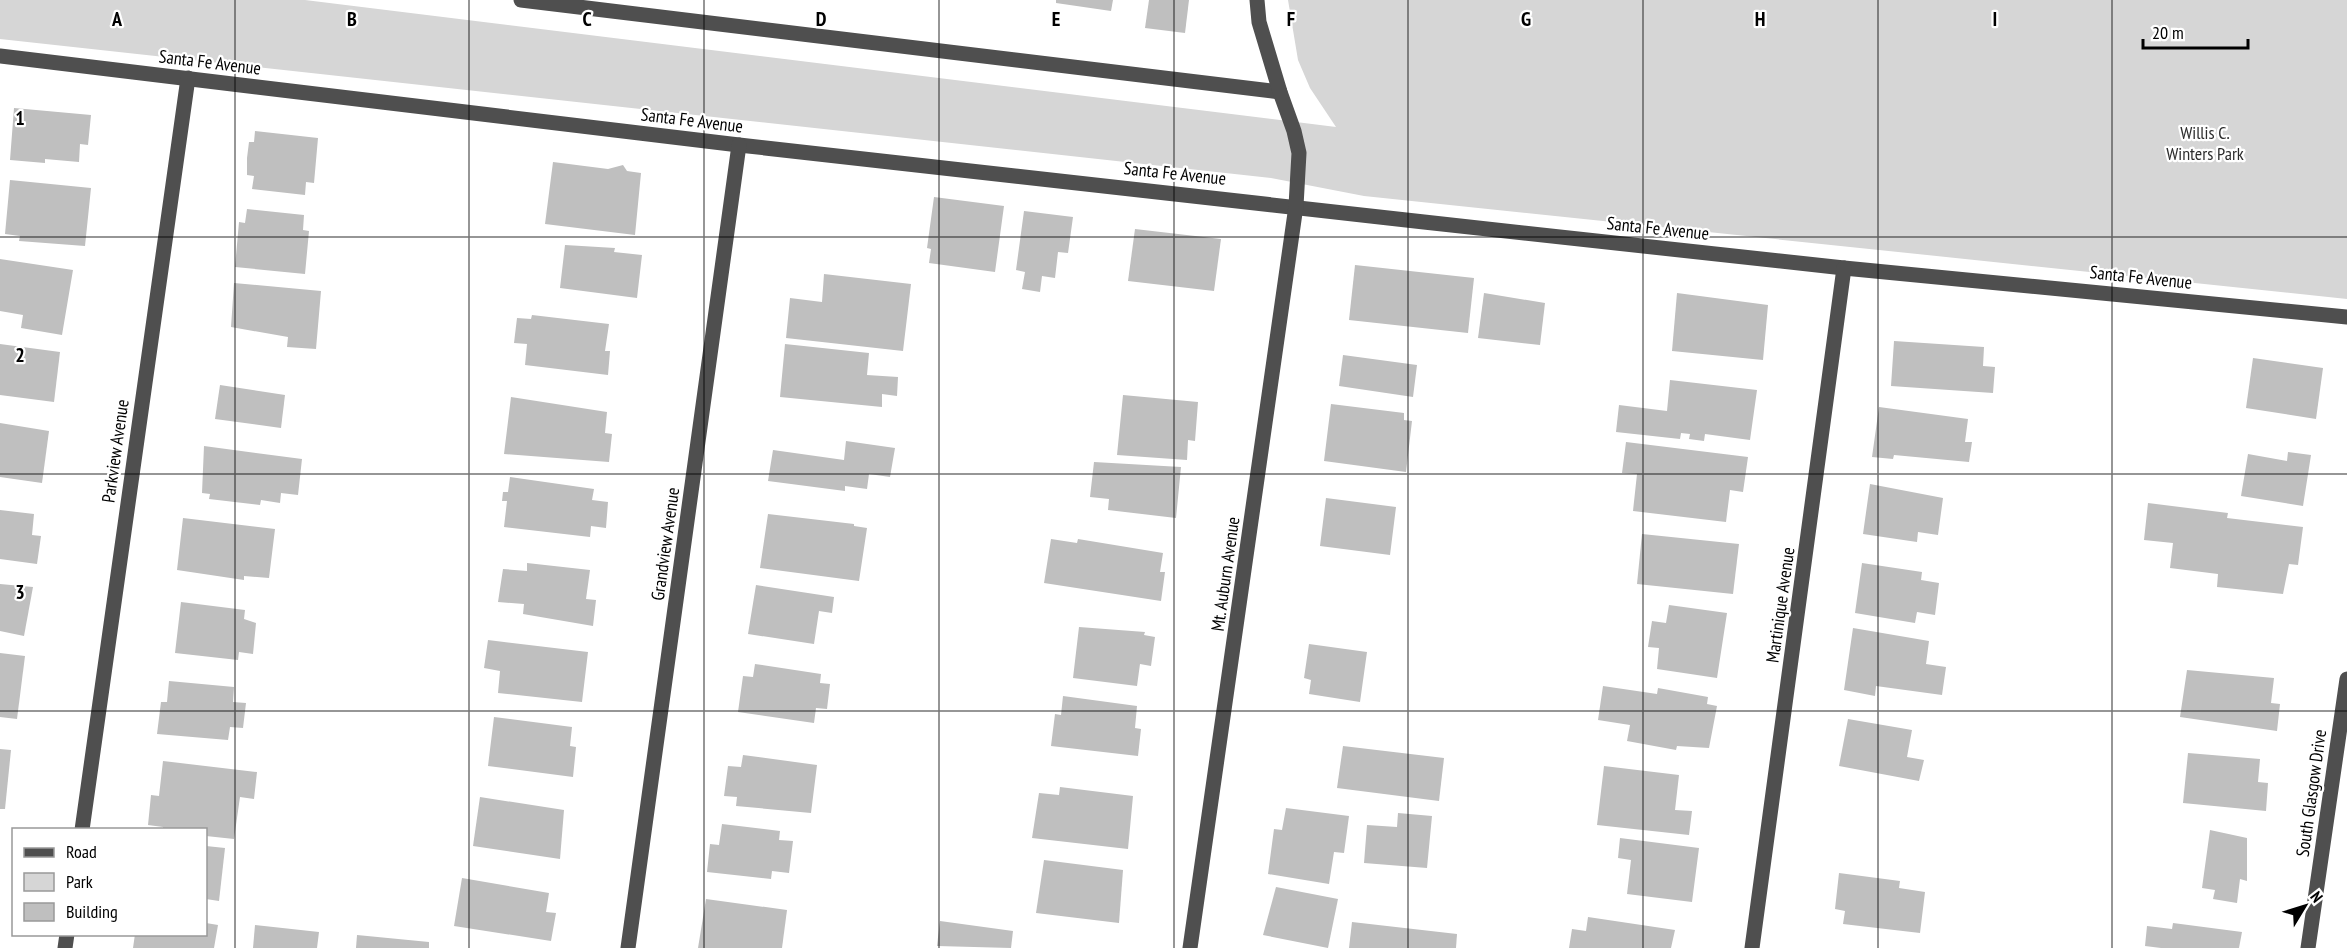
<svg xmlns="http://www.w3.org/2000/svg" width="2347" height="948" font-family="'PT Sans Narrow',sans-serif">
<style>
.green{fill:#d6d6d6}
.building{fill:#bfbfbf}
.lines{fill:none;stroke-linecap:round;stroke-linejoin:round}
.minor{stroke:#4f4f4f;stroke-width:15}
.grid{fill:none;stroke:#000;stroke-width:1.5;stroke-opacity:0.55}
.labels{text-anchor:middle;dominant-baseline:central;stroke-width:4.5;stroke-linejoin:round;paint-order:stroke}
.street-label{font-size:18px;fill:#000;stroke:#fff}
.park-label{font-size:18px;fill:#2d2d2d;stroke:#fff}
.grid-label{font-size:20px;text-anchor:middle;font-weight:bold;fill:#000;stroke:#fff;stroke-width:4.5;stroke-linejoin:round;paint-order:stroke}
</style>
<rect width="100%" height="100%" fill="#fff"/>
<!-- green -->
<polygon class="green" points="0,0 305,0 1336,127 1310,88 1298,60 1288,0 2347,0 2347,299 1364,196 1271,178 0,39"/>
<!-- building -->
<g class="building">
<polygon points="1056,0 1113,0 1111,11 1056,3"/>
<polygon points="1149,0 1189,0 1185,33 1145,28"/>
<polygon points="14,108 91,115 88,145 80,144 79,162 45,159 45,163 10,160"/>
<polygon points="255,131 318,138 314,183 306,182 305,195 252,189 254,176 247,175 247,158 249,142 254,142"/>
<polygon points="553,162 608,169 623,165 627,171 641,173 635,235 545,224"/>
<polygon points="10,180 91,188 85,246 19,241 20,236 5,234"/>
<polygon points="934,197 1004,206 995,272 929,263 931,249 927,248"/>
<polygon points="247,209 304,215 303,230 309,231 305,274 235,267 239,222 245,223"/>
<polygon points="1024,211 1073,217 1068,253 1058,252 1055,278 1042,276 1040,292 1022,289 1025,272 1016,270"/>
<polygon points="1135,229 1221,239 1214,291 1128,281"/>
<polygon points="565,245 615,248 614,252 642,255 637,298 560,288"/>
<polygon points="0,259 73,270 62,335 21,328 23,315 0,311"/>
<polygon points="1355,265 1474,278 1468,333 1349,320"/>
<polygon points="824,274 911,284 903,351 786,338 790,298 822,302"/>
<polygon points="234,283 321,291 316,349 287,347 288,337 231,327"/>
<polygon points="1484,293 1545,303 1540,345 1478,338"/>
<polygon points="1677,293 1768,305 1763,360 1672,351"/>
<polygon points="532,315 609,324 605,351 610,351 608,375 525,365 527,344 514,343 517,318 531,319"/>
<polygon points="1894,341 1984,347 1983,366 1995,367 1993,393 1891,386"/>
<polygon points="0,344 60,352 54,402 0,395"/>
<polygon points="785,344 869,353 867,375 898,377 897,396 882,394 882,407 780,397"/>
<polygon points="1343,355 1417,365 1413,397 1339,386"/>
<polygon points="2253,358 2323,368 2316,419 2246,408"/>
<polygon points="1670,380 1757,390 1750,440 1705,434 1704,441 1689,439 1690,434 1681,433 1680,439 1616,432 1619,405 1667,411"/>
<polygon points="220,385 285,395 281,428 215,419"/>
<polygon points="1123,395 1198,402 1195,441 1188,440 1187,460 1117,455"/>
<polygon points="511,397 607,412 605,433 612,434 609,462 504,454"/>
<polygon points="1331,404 1404,413 1404,420 1412,421 1406,472 1324,461"/>
<polygon points="1879,407 1968,419 1965,442 1972,442 1969,462 1894,455 1893,459 1872,457"/>
<polygon points="0,423 49,431 42,483 0,477"/>
<polygon points="846,441 895,448 890,477 869,474 867,489 845,486 845,491 768,481 773,450 844,460"/>
<polygon points="1626,442 1748,457 1743,492 1730,490 1726,522 1633,511 1637,474 1622,473"/>
<polygon points="204,446 302,459 298,495 281,493 280,503 261,500 260,505 209,499 210,494 202,493"/>
<polygon points="2288,452 2311,455 2303,506 2241,496 2248,454 2287,461"/>
<polygon points="1094,462 1181,467 1176,518 1108,510 1109,499 1090,497"/>
<polygon points="510,477 594,489 592,500 608,502 606,528 591,526 590,537 504,527 507,501 502,501 503,492 508,492"/>
<polygon points="1870,484 1943,498 1938,535 1918,532 1917,542 1863,534"/>
<polygon points="1326,498 1396,507 1390,555 1320,546"/>
<polygon points="2148,503 2228,513 2227,518 2303,527 2298,565 2289,564 2283,594 2217,587 2218,574 2170,568 2173,543 2144,540"/>
<polygon points="0,510 34,514 32,535 41,536 37,564 0,559"/>
<polygon points="768,514 854,524 854,526 867,528 859,581 760,568"/>
<polygon points="183,518 275,529 269,578 244,576 244,580 177,570"/>
<polygon points="1642,534 1739,544 1733,594 1637,584"/>
<polygon points="1051,539 1077,543 1078,539 1163,553 1160,572 1165,572 1161,601 1044,583"/>
<polygon points="527,563 590,570 586,599 596,600 593,626 523,614 524,604 498,602 503,569 527,571"/>
<polygon points="1862,563 1922,572 1921,580 1939,583 1935,615 1917,612 1915,623 1855,613"/>
<polygon points="0,584 33,587 24,636 0,631"/>
<polygon points="756,585 834,597 832,613 819,611 814,644 748,634"/>
<polygon points="181,602 245,610 244,619 256,623 253,654 239,652 238,660 175,653"/>
<polygon points="1669,605 1727,613 1717,678 1657,669 1659,648 1648,647 1652,621 1666,623"/>
<polygon points="1079,627 1145,632 1144,635 1155,637 1151,666 1140,664 1137,686 1073,678"/>
<polygon points="1853,628 1929,641 1926,664 1946,667 1942,695 1876,686 1875,696 1844,690"/>
<polygon points="488,640 588,652 582,702 498,693 500,671 484,668"/>
<polygon points="1309,644 1367,652 1360,702 1309,694 1311,680 1304,678"/>
<polygon points="0,653 25,656 17,719 0,717"/>
<polygon points="755,664 821,674 820,683 830,684 827,709 816,708 814,723 738,712 743,676 753,677"/>
<polygon points="2187,670 2274,678 2271,703 2280,704 2277,731 2180,717"/>
<polygon points="169,681 234,687 233,702 246,703 243,728 230,727 228,740 157,734 161,702 167,702"/>
<polygon points="1603,686 1657,694 1658,688 1708,697 1707,704 1717,706 1709,748 1677,746 1676,750 1627,741 1630,725 1598,720"/>
<polygon points="1063,696 1137,706 1135,728 1141,729 1138,756 1051,746 1055,714 1061,715"/>
<polygon points="494,717 572,727 570,746 576,747 573,777 488,766"/>
<polygon points="1848,719 1912,730 1907,757 1924,760 1919,781 1839,766"/>
<polygon points="1343,746 1444,758 1439,801 1337,788"/>
<polygon points="0,749 11,750 5,809 0,809"/>
<polygon points="2188,753 2260,759 2258,782 2268,783 2266,811 2183,803"/>
<polygon points="743,755 817,765 811,813 736,806 737,797 724,796 728,766 741,767"/>
<polygon points="163,761 257,772 254,799 240,797 234,839 206,836 206,830 163,830 163,827 148,825 151,795 159,796"/>
<polygon points="1604,766 1679,775 1675,810 1692,811 1689,835 1597,825"/>
<polygon points="1060,787 1133,796 1128,849 1032,838 1039,793 1059,795"/>
<polygon points="480,797 564,810 560,859 473,846"/>
<polygon points="1286,808 1349,816 1344,853 1334,852 1329,884 1268,874 1274,829 1282,830"/>
<polygon points="1398,813 1432,816 1427,868 1364,863 1367,825 1397,827"/>
<polygon points="722,824 780,831 779,840 793,841 789,873 772,871 771,879 707,872 710,844 719,845"/>
<polygon points="2210,830 2247,838 2247,881 2240,879 2237,903 2213,899 2215,890 2202,888"/>
<polygon points="1620,838 1699,848 1692,902 1627,894 1631,860 1618,858"/>
<polygon points="206,846 225,848 219,901 206,899"/>
<polygon points="1044,860 1123,870 1119,923 1036,913"/>
<polygon points="1839,873 1900,881 1899,888 1925,892 1920,933 1843,924 1845,911 1835,909"/>
<polygon points="462,878 549,893 546,912 556,913 551,941 454,926"/>
<polygon points="1276,887 1338,899 1328,948 1263,935"/>
<polygon points="706,899 787,910 782,948 698,948"/>
<polygon points="1588,917 1675,930 1671,948 1569,948 1572,929 1586,931"/>
<polygon points="940,921 1013,931 1011,948 937,946"/>
<polygon points="1352,922 1457,934 1456,948 1349,948"/>
<polygon points="206,923 218,925 214,948 133,948 135,934 206,934"/>
<polygon points="2173,923 2242,932 2239,948 2161,948 2145,946 2147,926 2172,929"/>
<polygon points="255,925 319,932 317,948 253,948"/>
<polygon points="357,935 429,942 429,948 356,948"/>
</g>
<g class="lines">
<!-- minor -->
<g class="minor">
<polyline points="521,0 1280,92"/>
<polyline points="0,56 739,145 1424,222 1844,268 2347,317"/>
<polyline points="82,830 188,78"/>
<polyline points="65,948 67,934"/>
<polyline points="628,948 739,145"/>
<polyline points="1190,948 1296,206 1299,153 1294,131 1280,92 1259,22 1257,0"/>
<polyline points="1752,948 1844,268"/>
<polyline points="2308,948 2347,679"/>
</g>
</g>
<!-- grid -->
<path class="grid" d="M235,0v948M469,0v948M704,0v948M939,0v948M1174,0v948M1408,0v948M1643,0v948M1878,0v948M2112,0v948M0,237h2347M0,474h2347M0,711h2347"/>
<g class="labels">
<!-- street labels -->
<g class="street-label">
<text transform="translate(210 62) rotate(7)">Santa Fe Avenue</text>
<text transform="translate(692 120) rotate(7)">Santa Fe Avenue</text>
<text transform="translate(1175 173) rotate(6)">Santa Fe Avenue</text>
<text transform="translate(1658 228) rotate(6)">Santa Fe Avenue</text>
<text transform="translate(2141 277) rotate(6)">Santa Fe Avenue</text>
<text transform="translate(115 451) rotate(-82)">Parkview Avenue</text>
<text transform="translate(665 544) rotate(-82)">Grandview Avenue</text>
<text transform="translate(1225 574) rotate(-82)">Mt. Auburn Avenue</text>
<text transform="translate(1780 605) rotate(-82)">Martinique Avenue</text>
<text transform="translate(2311 793) rotate(-82)">South Glasgow Drive</text>
</g>
<!-- park labels -->
<g class="park-label">
<text x="2205" y="132">Willis C.<tspan x="2205" dy="21">Winters Park</tspan></text>
</g>
</g>
<g class="grid-label">
<text x="117" y="26">A</text>
<text x="352" y="26">B</text>
<text x="587" y="26">C</text>
<text x="821" y="26">D</text>
<text x="1056" y="26">E</text>
<text x="1291" y="26">F</text>
<text x="1526" y="26">G</text>
<text x="1760" y="26">H</text>
<text x="1995" y="26">I</text>
<text x="20" y="125">1</text>
<text x="20" y="362">2</text>
<text x="20" y="599">3</text>
</g>
<!-- legend -->
<rect x="12" y="828" width="195" height="108" fill="#ffffff" stroke="#999999" stroke-width="1.5"/>
<rect x="24" y="848" width="30" height="9" fill="#4f4f4f" stroke="#999999" stroke-width="1.5"/>
<text x="66" y="858" font-size="18" fill="#000000">Road</text>
<rect x="24" y="873" width="30" height="18" fill="#d6d6d6" stroke="#999999" stroke-width="1.5"/>
<text x="66" y="888" font-size="18" fill="#000000">Park</text>
<rect x="24" y="903" width="30" height="18" fill="#bfbfbf" stroke="#999999" stroke-width="1.5"/>
<text x="66" y="918" font-size="18" fill="#000000">Building</text>
<!-- north arrow -->
<g transform="translate(2305 906) rotate(52)" stroke="#ffffff" stroke-width="4.5" paint-order="stroke">
<path d="M0-4.5L10 22L0 15L-10 22Z" fill="#000000"/>
<text y="-9" font-size="16" font-weight="bold" text-anchor="middle" fill="#000000">N</text>
</g>
<!-- scale -->
<path d="M2143 39v9h105v-9" fill="none" stroke="#000000" stroke-width="3"/>
<text x="2152" y="39" font-size="18" fill="#000000" stroke="#ffffff" stroke-width="4.5" paint-order="stroke">20 m</text>
</svg>
